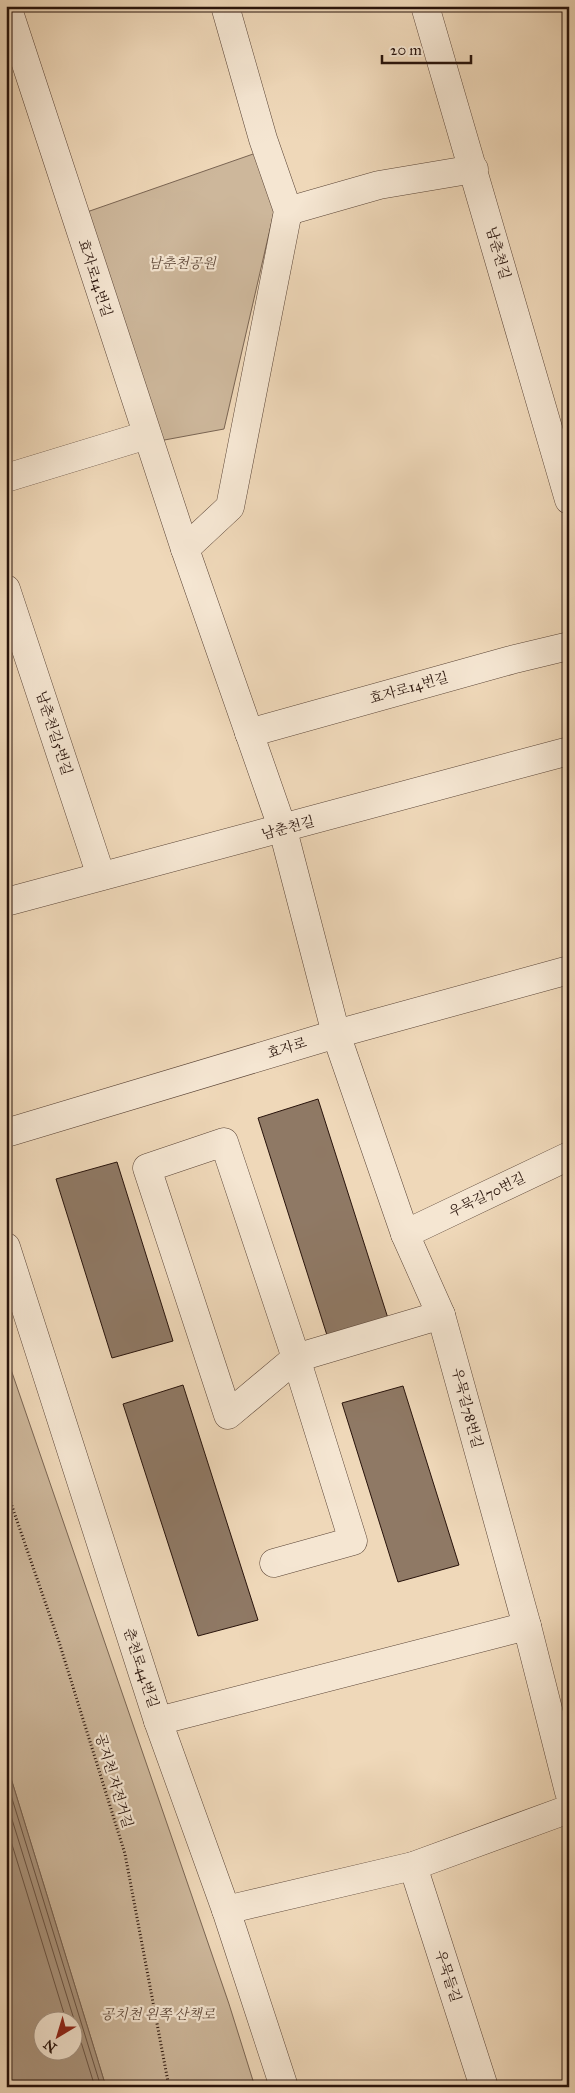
<svg xmlns="http://www.w3.org/2000/svg" width="575" height="2093" font-family="'IM FELL Great Primer','Noto Serif KR',serif">
<style>
.green{fill:#cdb79b;stroke:#7a6553}
.water{fill:#ab957e;stroke:#776150;fill-rule:evenodd}
.lines{fill:none;stroke-linecap:round;stroke-linejoin:round}
.shore{stroke:#6a5444;stroke-width:1}
.building{fill:#8f7965;stroke:#28130b}
.minor-casing{stroke:#5a4436;stroke-width:29}
.path{stroke:#28130b;stroke-width:3;stroke-dasharray:1 2.5;stroke-linecap:butt}
.minor{stroke:#f5e6d2;stroke-width:28}
.labels{text-anchor:middle;dominant-baseline:central;stroke-width:4.5;stroke-linejoin:round;paint-order:stroke}
.street-label{font-size:14px;fill:#28130b;stroke:#f5e6d2}
.park-label{font-size:14px;font-style:italic;fill:#624c3d;stroke:#f5e6d2}
</style>
<rect width="100%" height="100%" fill="#efd8b9"/>
<filter id="stains"><feTurbulence type="fractalNoise" baseFrequency=".004" numOctaves="4"/><feColorMatrix values="0 0 0 0 .2 0 0 0 0 .09 0 0 0 0 .02 0 0 0 .5 -.17"/></filter>
<radialGradient id="worn" r=".72"><stop offset=".6" stop-color="#630" stop-opacity="0"/><stop offset="1" stop-color="#630" stop-opacity=".3"/></radialGradient>
<!-- green -->
<g class="green">
<polygon points="256,153 276,203 224,429 159,441 84,213"/>
<polygon points="6,1355 229,2004 255,2087 106,2087 6,1762"/>
</g>
<!-- water -->
<path class="water" d="M6,1762l100,325h-100zM42,2020h30v30h-30z"/>
<g class="lines">
<!-- shore -->
<g class="shore">
<polyline points="6,1779 101,2087"/>
<polyline points="6,1800 95,2087"/>
<polyline points="6,1825 66,2020"/>
</g>
</g>
<!-- building -->
<g class="building">
<polygon points="318,1099 393,1334 332,1351 258,1118"/>
<polygon points="117,1162 173,1341 112,1358 56,1179"/>
<polygon points="183,1385 258,1620 198,1636 123,1404"/>
<polygon points="403,1386 459,1565 398,1582 342,1403"/>
</g>
<g class="lines">
<!-- minor casing -->
<g class="minor-casing">
<g id="minor">
<polyline points="7,6 185,549 283,830 336,1034 405,1234 441,1315 527,1626 569,1792"/>
<polyline points="425,6 569,500"/>
<polyline points="288,211 379,185 474,169"/>
<polyline points="6,478 147,435"/>
<polyline points="185,549 230,507 288,211 263,139 225,6"/>
<polyline points="6,589 101,876"/>
<polyline points="249,733 511,660 569,646"/>
<polyline points="6,902 569,751"/>
<polyline points="6,1133 336,1034 569,970"/>
<polyline points="405,1234 569,1156"/>
<polyline points="6,1247 158,1721 226,1910 284,2087"/>
<polyline points="274,1563 353,1541 296,1358 224,1142 147,1168 228,1415 296,1358 441,1315"/>
<polyline points="158,1721 527,1626"/>
<polyline points="413,1866 484,2087"/>
<polyline points="226,1910 413,1866 569,1809"/>
</g>
</g>
<!-- path -->
<polyline class="path" points="6,1489 59,1642 125,1854 169,2087"/>
<!-- minor -->
<use href="#minor" class="minor"/>
</g>
<g class="labels">
<!-- street labels -->
<g class="street-label">
<text transform="translate(498 253) rotate(74)">남춘천길</text>
<text transform="translate(95 278) rotate(72)">효자로14번길</text>
<text transform="translate(409 688) rotate(-16)">효자로14번길</text>
<text transform="translate(54 733) rotate(72)">남춘천길5번길</text>
<text transform="translate(288 828) rotate(-15)">남춘천길</text>
<text transform="translate(287 1048) rotate(-17)">효자로</text>
<text transform="translate(487 1195) rotate(-26)">우묵길70번길</text>
<text transform="translate(467 1408) rotate(75)">우묵길78번길</text>
<text transform="translate(141 1668) rotate(72)">춘천로44번길</text>
<text transform="translate(114 1781) rotate(73)">공지천 자전거길</text>
<text transform="translate(448 1976) rotate(72)">우묵들길</text>
</g>
<!-- park labels -->
<g class="park-label">
<text x="182" y="263">남춘천공원</text>
<text x="158" y="2014">공치천 왼쪽 산책로</text>
</g>
</g>
<!-- margin -->
<rect width="575" height="2093" fill="none" stroke="#efd8b9" stroke-width="25"/>
<rect x="8" y="8" width="560" height="2078" fill="none" stroke="#28130b" stroke-width="2.5"/>
<rect x="12" y="12" width="550" height="2068" fill="none" stroke="#28130b"/>
<!-- north arrow -->
<g transform="translate(58 2036) rotate(218)"><circle r="24" fill="#f5e6d2" stroke="#a39282"/>
<path d="M0-4L9 19L0 12L-9 19Z" fill="#8f2418"/>
<text y="-8" font-size="14" font-weight="bold" text-anchor="middle" fill="#28130b">N</text>
</g>
<!-- scale -->
<path d="M382 55v8h89v-8" fill="none" stroke="#28130b" stroke-width="2.5"/>
<text x="390" y="55" font-size="15" fill="#28130b" stroke="#f5e6d2" stroke-width="4" paint-order="stroke">20 m</text>
<rect width="100%" height="100%" filter="url(#stains)"/>
<rect width="100%" height="100%" fill="url(#worn)"/>
</svg>
